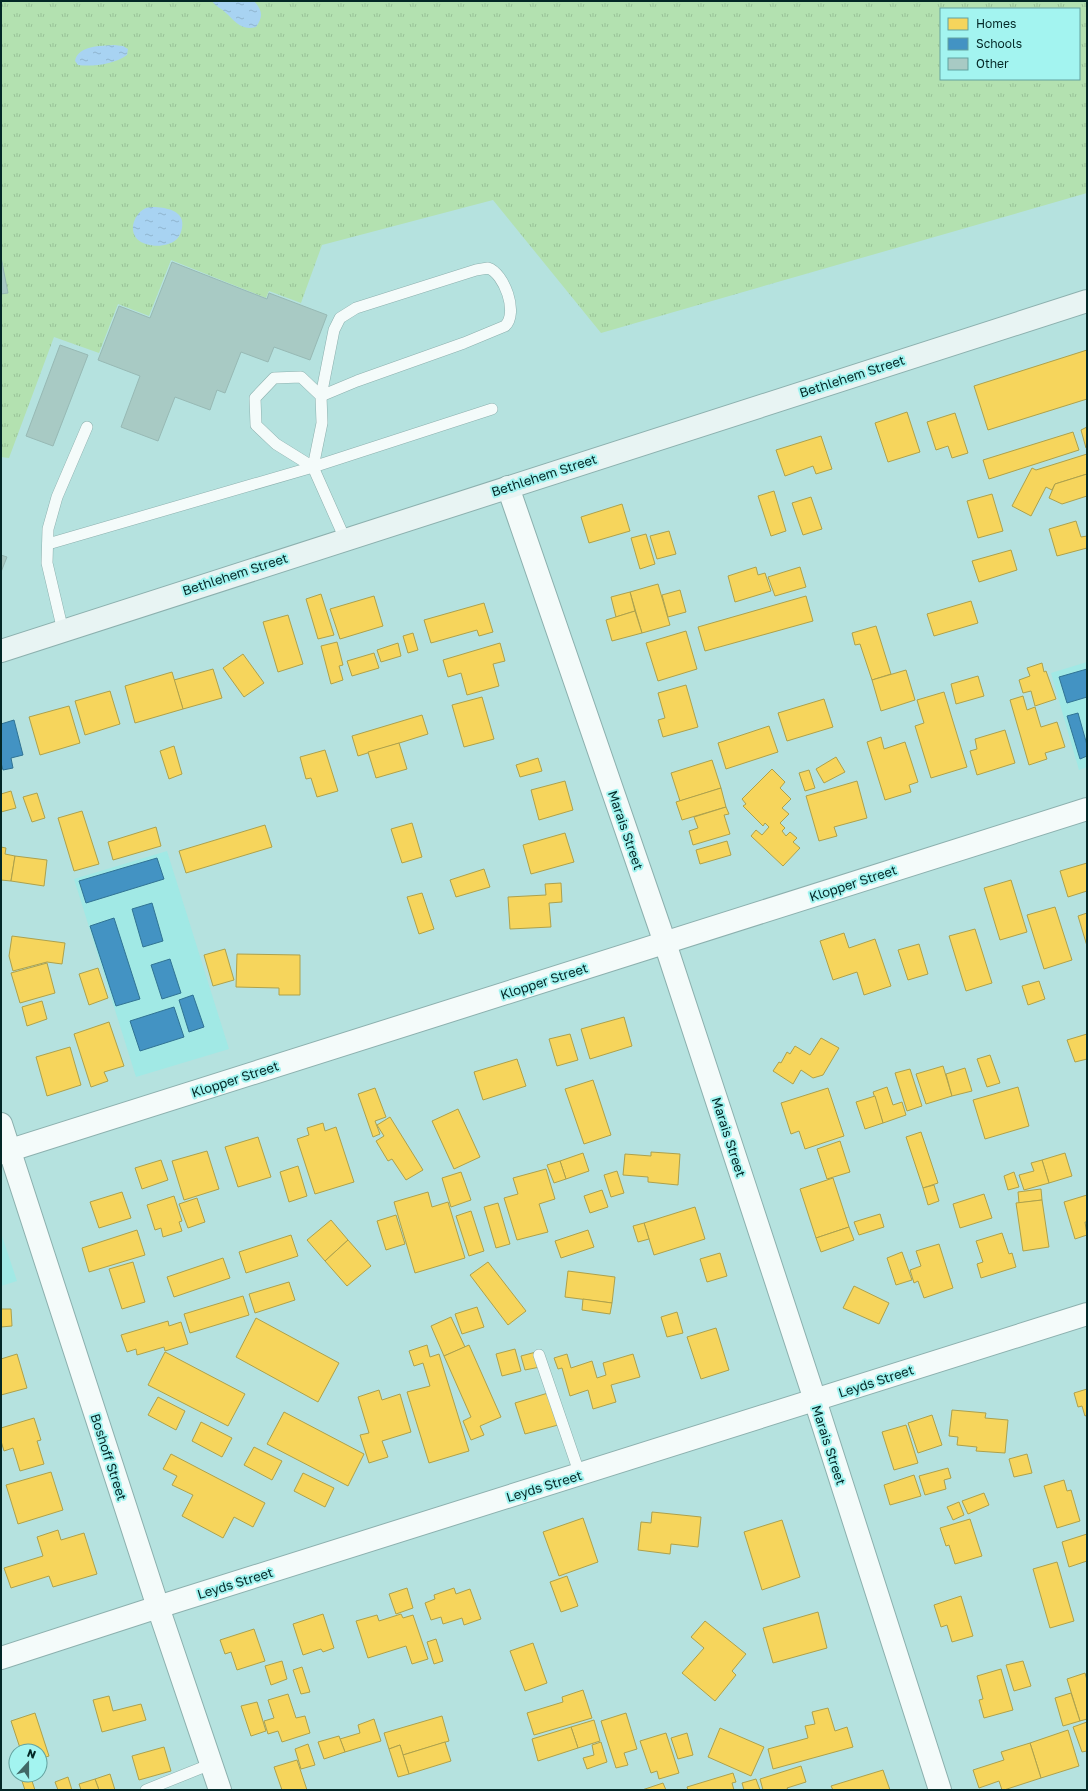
<svg xmlns="http://www.w3.org/2000/svg" width="1088" height="1791" font-family="'Golos Text',sans-serif">
<style>
.built{fill:#a1e9e5}
.grass{fill:url(#grass-tufts);fill-rule:evenodd}
.water{fill:url(#water-ripples)}
.homes{fill:#f6d55c;stroke:#ada14c}
.schools{fill:#4393c3;stroke:#307394}
.building{fill:#a8cac4;stroke:#97b9b4}
.lines{fill:none;stroke-linecap:round;stroke-linejoin:round}
.service-casing{stroke:#8cb0ae;stroke-width:12}
.minor-casing{stroke:#8cb0ae;stroke-width:24}
.secondary-casing{stroke:#8cb0ae;stroke-width:24}
.service{stroke:#f4fbfa;stroke-width:11}
.minor{stroke:#f4fbfa;stroke-width:22}
.secondary{stroke:#e8f4f3;stroke-width:22}
.labels{text-anchor:middle;dominant-baseline:central;stroke-width:4;stroke-linejoin:round;paint-order:stroke}
.street-label{font-size:13px;fill:#032726;stroke:#a3f4f0}
</style>
<defs>
<pattern id="grass-tufts" width="24" height="20" patternUnits="userSpaceOnUse"><rect width="24" height="20" fill="#b3e1b0"/><path d="M3 7l-1-3M5 7V3M7 7l1-3M15 17l-1-3M17 17v-4M19 17l1-3" fill="none" stroke="#98c197"/></pattern>
<pattern id="water-ripples" width="26" height="14" patternUnits="userSpaceOnUse"><rect width="26" height="14" fill="#a8d3f2"/><path d="M2 4q2-2 4 0t4 0M15 11q2-2 4 0t4 0" fill="none" stroke="#8fb5cf"/></pattern>
</defs>
<rect width="100%" height="100%" fill="#b5e2df"/>
<!-- built -->
<g class="built">
<polygon points="1087,662 1087,767 1079,770 1051,673"/>
<polygon points="167,851 229,1049 136,1077 74,879"/>
<polygon points="1,1233 17,1281 1,1286"/>
</g>
<!-- grass -->
<path class="grass" d="M1,1h1086v192l-486,140 -108,-133 -171,45 -21,58 -32,-12 -3,7 -95,-38 -22,56 -31,-12 -19,49 -45,-16 -45,121 -8,-1zM941,9h138v70h-138z"/>
<!-- water -->
<g class="water">
<path d="M212,1h42c9,10 9,16 2,26 -15,4 -21,-6 -30,-14 -5,-5 -10,-6 -14,-12z"/>
<path d="M114,45l9,1 5,3 -1,6c-12,9 -34,12 -49,10l-3,-4c3,-16 26,-15 39,-16z"/>
<path d="M155,207c13,1 30,4 27,21 -1,4 -2,8 -5,11 -9,9 -31,9 -40,0 -9,-10 -2,-26 9,-31 3,-1 6,-1 9,-1z"/>
</g>
<!-- homes -->
<g class="homes">
<polygon points="1087,350 1087,399 988,430 974,386"/>
<polygon points="907,412 920,452 888,462 875,423"/>
<polygon points="955,413 968,453 952,458 948,446 936,450 927,422"/>
<polygon points="1087,427 1087,447 1086,448 1081,430"/>
<polygon points="1073,432 1079,450 989,479 983,460"/>
<polygon points="821,436 832,469 816,474 813,466 785,476 776,450"/>
<polygon points="1087,454 1087,474 1055,484 1052,490 1046,487 1031,516 1012,506 1032,468 1036,470"/>
<polygon points="1087,474 1087,496 1062,504 1049,498 1055,484"/>
<polygon points="774,491 786,531 771,536 758,496"/>
<polygon points="992,494 1003,531 978,538 967,501"/>
<polygon points="811,497 822,529 803,535 792,503"/>
<polygon points="622,504 630,531 589,543 581,517"/>
<polygon points="1076,521 1081,537 1087,536 1087,548 1057,556 1049,529"/>
<polygon points="669,531 676,554 657,559 650,536"/>
<polygon points="646,534 655,564 640,569 631,538"/>
<polygon points="1011,550 1017,570 979,582 972,561"/>
<polygon points="756,567 758,575 765,573 771,591 735,602 728,576"/>
<polygon points="800,567 806,587 775,596 768,577"/>
<polygon points="658,584 670,625 642,633 630,592"/>
<polygon points="680,590 686,612 668,617 662,595"/>
<polygon points="630,592 635,611 616,617 611,597"/>
<polygon points="321,594 334,635 318,639 306,599"/>
<polygon points="374,596 383,626 340,639 330,609"/>
<polygon points="806,596 813,621 705,651 698,627"/>
<polygon points="971,601 978,623 934,636 927,614"/>
<polygon points="484,603 493,632 479,636 477,630 431,643 424,620"/>
<polygon points="635,611 642,633 612,641 606,620"/>
<polygon points="288,615 303,664 278,672 263,622"/>
<polygon points="876,626 891,674 872,680 860,644 855,645 852,633"/>
<polygon points="686,631 697,669 658,681 646,643"/>
<polygon points="413,633 418,650 408,653 403,636"/>
<polygon points="337,642 343,665 339,666 343,680 331,684 321,646"/>
<polygon points="398,643 401,656 381,662 377,650"/>
<polygon points="500,643 505,661 493,664 499,686 467,695 461,673 448,677 443,660"/>
<polygon points="374,653 379,668 352,676 347,661"/>
<polygon points="243,654 264,683 244,697 223,668"/>
<polygon points="1042,663 1044,672 1046,671 1056,699 1035,706 1031,691 1023,693 1019,680 1030,676 1027,668"/>
<polygon points="213,669 222,698 183,709 174,680"/>
<polygon points="906,670 915,700 881,711 872,680"/>
<polygon points="172,672 183,709 135,723 125,686"/>
<polygon points="978,676 984,696 956,704 951,684"/>
<polygon points="686,685 698,727 663,737 658,720 665,718 658,693"/>
<polygon points="110,691 120,724 85,735 75,701"/>
<polygon points="944,692 967,767 931,778 915,726 924,723 917,700"/>
<polygon points="1023,696 1027,710 1035,707 1041,727 1057,722 1065,747 1045,753 1047,759 1029,765 1010,700"/>
<polygon points="482,697 494,739 464,747 452,705"/>
<polygon points="824,699 833,727 787,741 778,713"/>
<polygon points="69,706 80,743 40,755 29,717"/>
<polygon points="422,715 428,734 358,756 352,736"/>
<polygon points="769,726 778,752 726,769 718,743"/>
<polygon points="1005,730 1015,763 977,775 970,751 977,749 975,739"/>
<polygon points="881,737 884,749 905,742 918,782 909,785 911,792 885,800 867,742"/>
<polygon points="399,743 407,769 376,778 368,752"/>
<polygon points="174,746 182,774 169,779 160,751"/>
<polygon points="325,750 338,791 317,797 311,778 306,779 300,757"/>
<polygon points="836,757 845,772 824,783 816,769"/>
<polygon points="538,758 542,771 520,777 516,765"/>
<polygon points="712,760 721,788 680,801 671,773"/>
<polygon points="772,769 785,782 780,788 791,799 782,808 789,814 780,823 785,828 782,831 786,836 790,832 797,838 793,842 800,848 783,866 751,836 756,830 762,835 769,827 765,823 763,826 743,806 746,804 742,799"/>
<polygon points="809,770 815,788 805,791 799,773"/>
<polygon points="565,781 573,810 539,820 531,790"/>
<polygon points="857,781 867,818 834,827 837,836 819,841 806,796"/>
<polygon points="721,788 726,807 682,820 676,802"/>
<polygon points="11,791 16,808 1,812 1,794"/>
<polygon points="37,793 45,818 32,822 23,797"/>
<polygon points="726,807 729,814 724,815 730,834 693,845 689,831 698,828 694,817"/>
<polygon points="82,811 99,864 74,871 58,818"/>
<polygon points="412,823 422,857 402,863 391,829"/>
<polygon points="265,825 272,847 186,873 179,851"/>
<polygon points="156,827 161,846 113,860 108,842"/>
<polygon points="565,833 574,862 531,874 523,845"/>
<polygon points="727,841 731,855 700,864 696,850"/>
<polygon points="1,847 6,848 5,854 15,856 11,881 1,880"/>
<polygon points="15,856 47,860 44,886 11,881"/>
<polygon points="1087,863 1087,891 1068,897 1060,871"/>
<polygon points="484,869 490,887 456,897 450,880"/>
<polygon points="1011,880 1027,932 1000,940 984,888"/>
<polygon points="561,883 562,902 549,903 551,927 510,929 508,897 546,895 545,884"/>
<polygon points="422,893 434,929 419,934 407,897"/>
<polygon points="1055,907 1072,960 1044,969 1027,915"/>
<polygon points="1087,913 1087,946 1078,916"/>
<polygon points="975,929 992,983 966,991 949,936"/>
<polygon points="844,933 849,948 875,939 891,986 864,995 857,972 833,980 820,941"/>
<polygon points="12,936 65,943 62,964 47,962 13,971 9,956"/>
<polygon points="919,944 928,974 908,980 898,950"/>
<polygon points="225,949 234,980 213,986 204,955"/>
<polygon points="237,954 300,955 300,995 279,995 279,988 236,987"/>
<polygon points="47,963 55,993 20,1003 11,973"/>
<polygon points="98,968 108,998 89,1005 79,974"/>
<polygon points="1039,981 1045,999 1028,1005 1022,986"/>
<polygon points="42,1001 47,1019 27,1026 22,1007"/>
<polygon points="624,1017 632,1046 590,1059 581,1029"/>
<polygon points="109,1022 124,1066 104,1072 108,1081 91,1087 74,1034"/>
<polygon points="570,1034 578,1060 557,1066 549,1039"/>
<polygon points="1087,1034 1087,1059 1075,1062 1067,1040"/>
<polygon points="821,1038 839,1048 823,1075 813,1078 801,1070 793,1084 773,1071 779,1062 781,1063 787,1052 790,1054 795,1046 810,1055"/>
<polygon points="70,1047 81,1085 47,1096 36,1057"/>
<polygon points="990,1055 1000,1083 987,1087 977,1059"/>
<polygon points="517,1059 526,1086 483,1100 474,1072"/>
<polygon points="943,1066 952,1096 926,1104 916,1074"/>
<polygon points="965,1068 972,1091 952,1096 946,1074"/>
<polygon points="910,1069 922,1106 907,1111 895,1073"/>
<polygon points="593,1080 611,1135 584,1144 565,1089"/>
<polygon points="887,1087 893,1105 902,1102 906,1115 883,1123 873,1092"/>
<polygon points="1018,1087 1029,1126 985,1139 973,1100"/>
<polygon points="375,1088 386,1117 375,1121 380,1134 373,1137 358,1094"/>
<polygon points="828,1088 844,1136 805,1149 799,1131 791,1134 781,1103"/>
<polygon points="875,1096 883,1123 865,1129 856,1102"/>
<polygon points="458,1109 480,1157 454,1169 432,1121"/>
<polygon points="390,1117 423,1170 406,1180 392,1159 388,1161 376,1141 384,1136 377,1125"/>
<polygon points="323,1123 325,1131 336,1127 354,1182 315,1194 297,1139 309,1135 307,1128"/>
<polygon points="921,1132 938,1183 923,1188 906,1137"/>
<polygon points="258,1137 271,1177 238,1187 225,1147"/>
<polygon points="840,1141 850,1172 827,1179 817,1149"/>
<polygon points="207,1151 219,1189 184,1200 172,1161"/>
<polygon points="651,1152 680,1154 678,1185 648,1182 648,1177 623,1175 625,1154 651,1156"/>
<polygon points="583,1153 589,1171 566,1179 560,1161"/>
<polygon points="1065,1153 1072,1176 1049,1183 1042,1160"/>
<polygon points="161,1160 168,1180 142,1189 135,1168"/>
<polygon points="1042,1160 1049,1183 1024,1190 1019,1175 1034,1171 1031,1163"/>
<polygon points="560,1161 566,1179 554,1183 547,1165"/>
<polygon points="298,1166 307,1196 289,1202 280,1172"/>
<polygon points="546,1169 555,1199 539,1204 548,1232 517,1240 504,1198 518,1194 513,1178"/>
<polygon points="617,1171 624,1193 611,1197 604,1175"/>
<polygon points="461,1172 471,1200 451,1207 442,1178"/>
<polygon points="1014,1172 1019,1187 1008,1190 1004,1176"/>
<polygon points="833,1178 849,1227 816,1238 800,1189"/>
<polygon points="934,1185 939,1201 928,1205 923,1188"/>
<polygon points="1041,1189 1042,1200 1019,1203 1018,1192"/>
<polygon points="602,1190 608,1207 590,1213 584,1196"/>
<polygon points="122,1192 131,1218 99,1228 90,1202"/>
<polygon points="428,1192 432,1207 448,1202 465,1258 415,1273 394,1202"/>
<polygon points="984,1194 992,1218 960,1228 953,1204"/>
<polygon points="1087,1195 1087,1222 1085,1222 1087,1235 1075,1239 1064,1202"/>
<polygon points="174,1196 182,1221 179,1222 182,1231 163,1237 161,1228 155,1230 147,1205"/>
<polygon points="197,1198 205,1222 188,1228 179,1204"/>
<polygon points="1042,1200 1049,1247 1023,1251 1016,1203"/>
<polygon points="498,1203 510,1244 496,1248 484,1207"/>
<polygon points="695,1207 705,1239 654,1255 644,1223"/>
<polygon points="471,1211 484,1251 469,1256 456,1216"/>
<polygon points="880,1214 884,1227 859,1235 854,1222"/>
<polygon points="396,1215 405,1244 386,1250 377,1221"/>
<polygon points="331,1220 348,1240 325,1261 307,1240"/>
<polygon points="644,1223 649,1239 638,1242 633,1226"/>
<polygon points="849,1227 854,1240 821,1252 816,1238"/>
<polygon points="137,1230 145,1255 89,1272 82,1248"/>
<polygon points="588,1230 594,1247 561,1258 555,1241"/>
<polygon points="1002,1233 1009,1254 1012,1253 1016,1267 981,1278 977,1264 983,1262 976,1241"/>
<polygon points="291,1235 298,1256 246,1273 239,1252"/>
<polygon points="348,1240 371,1266 347,1286 325,1261"/>
<polygon points="939,1244 953,1288 924,1298 918,1281 914,1283 910,1270 921,1266 916,1251"/>
<polygon points="902,1252 912,1280 896,1285 887,1258"/>
<polygon points="720,1253 727,1276 707,1282 700,1259"/>
<polygon points="223,1258 230,1278 174,1297 167,1277"/>
<polygon points="133,1262 145,1302 122,1309 109,1269"/>
<polygon points="488,1262 526,1311 508,1325 470,1275"/>
<polygon points="568,1271 615,1277 612,1303 565,1297"/>
<polygon points="289,1282 295,1300 255,1313 249,1294"/>
<polygon points="854,1286 889,1303 879,1324 843,1308"/>
<polygon points="243,1296 249,1315 190,1333 184,1314"/>
<polygon points="583,1299 612,1303 610,1314 582,1310"/>
<polygon points="477,1307 484,1327 462,1334 455,1314"/>
<polygon points="1,1309 11,1309 12,1326 1,1327"/>
<polygon points="677,1312 683,1333 667,1337 661,1317"/>
<polygon points="451,1317 465,1347 444,1356 431,1326"/>
<polygon points="256,1318 339,1363 318,1402 236,1357"/>
<polygon points="168,1321 169,1326 181,1322 188,1344 165,1351 164,1347 137,1355 136,1349 127,1352 121,1335"/>
<polygon points="716,1328 729,1370 701,1379 687,1337"/>
<polygon points="427,1345 430,1357 439,1354 469,1451 429,1463 407,1392 430,1386 423,1363 414,1366 409,1351"/>
<polygon points="469,1345 501,1417 480,1426 484,1435 471,1440 463,1421 471,1417 444,1356"/>
<polygon points="515,1349 521,1371 502,1376 496,1354"/>
<polygon points="165,1352 245,1394 228,1426 148,1385"/>
<polygon points="536,1352 540,1367 525,1370 521,1356"/>
<polygon points="17,1354 27,1388 1,1395 1,1359"/>
<polygon points="567,1354 571,1368 592,1361 597,1378 606,1375 603,1363 633,1354 640,1377 611,1385 616,1402 593,1409 588,1390 570,1396 562,1368 558,1369 554,1358"/>
<polygon points="1087,1389 1087,1415 1085,1416 1082,1406 1078,1407 1074,1393"/>
<polygon points="379,1390 382,1400 400,1394 411,1432 382,1441 388,1457 369,1463 360,1435 369,1433 358,1397"/>
<polygon points="548,1393 558,1425 525,1434 515,1403"/>
<polygon points="158,1397 185,1411 176,1430 148,1415"/>
<polygon points="952,1410 986,1413 985,1418 1008,1420 1005,1453 976,1451 977,1447 957,1445 958,1437 949,1436"/>
<polygon points="284,1412 364,1454 348,1486 267,1444"/>
<polygon points="932,1415 942,1445 918,1453 908,1423"/>
<polygon points="34,1418 41,1440 37,1441 44,1464 20,1471 13,1448 4,1451 1,1441 1,1428"/>
<polygon points="201,1422 232,1438 222,1457 192,1441"/>
<polygon points="906,1425 918,1463 894,1470 882,1432"/>
<polygon points="254,1447 282,1461 272,1480 244,1465"/>
<polygon points="171,1454 265,1503 253,1527 234,1517 223,1538 182,1516 193,1495 172,1485 177,1476 163,1469"/>
<polygon points="1027,1454 1032,1473 1014,1477 1009,1459"/>
<polygon points="948,1468 951,1478 944,1480 946,1489 925,1495 919,1476"/>
<polygon points="51,1472 63,1510 18,1524 6,1485"/>
<polygon points="303,1473 334,1488 325,1507 294,1491"/>
<polygon points="914,1475 921,1496 890,1505 884,1485"/>
<polygon points="1064,1480 1067,1491 1071,1490 1080,1521 1057,1528 1044,1486"/>
<polygon points="984,1493 989,1505 968,1514 962,1501"/>
<polygon points="959,1502 964,1515 953,1520 947,1507"/>
<polygon points="652,1512 701,1517 698,1547 671,1544 670,1554 638,1550 641,1522 651,1523"/>
<polygon points="583,1518 598,1562 559,1576 543,1532"/>
<polygon points="970,1519 982,1556 955,1564 949,1545 946,1546 940,1528"/>
<polygon points="782,1520 800,1577 762,1590 744,1532"/>
<polygon points="58,1530 61,1540 84,1533 97,1574 53,1587 49,1576 11,1588 4,1568 43,1556 37,1537"/>
<polygon points="1087,1534 1087,1561 1069,1567 1062,1542"/>
<polygon points="1057,1562 1074,1621 1050,1628 1033,1569"/>
<polygon points="567,1576 578,1606 561,1612 550,1582"/>
<polygon points="407,1588 413,1608 396,1614 389,1594"/>
<polygon points="454,1588 456,1594 470,1589 481,1619 464,1625 462,1618 443,1624 441,1617 431,1620 425,1603 435,1599 434,1595"/>
<polygon points="961,1596 973,1636 952,1642 947,1625 941,1627 934,1605"/>
<polygon points="818,1612 827,1648 773,1663 763,1628"/>
<polygon points="323,1614 334,1648 323,1652 321,1649 303,1655 293,1624"/>
<polygon points="401,1614 403,1618 413,1615 428,1659 412,1664 406,1646 368,1658 356,1621 377,1615 379,1621"/>
<polygon points="705,1621 746,1654 732,1671 736,1675 715,1701 682,1673 704,1648 691,1637"/>
<polygon points="254,1629 265,1661 237,1670 231,1652 225,1654 220,1640"/>
<polygon points="436,1639 443,1661 434,1664 427,1642"/>
<polygon points="533,1643 547,1683 525,1691 510,1651"/>
<polygon points="282,1661 287,1679 271,1685 265,1666"/>
<polygon points="1023,1661 1031,1686 1014,1691 1006,1665"/>
<polygon points="302,1667 310,1692 301,1694 293,1670"/>
<polygon points="1001,1669 1013,1710 984,1718 979,1700 983,1699 977,1676"/>
<polygon points="1085,1673 1087,1680 1087,1719 1080,1721 1067,1679"/>
<polygon points="583,1690 592,1718 534,1735 527,1713 563,1702 562,1697"/>
<polygon points="1071,1693 1080,1721 1063,1726 1055,1698"/>
<polygon points="288,1694 296,1718 305,1716 310,1733 282,1742 278,1731 268,1734 264,1721 274,1718 268,1700"/>
<polygon points="109,1696 113,1711 141,1704 146,1720 102,1732 93,1700"/>
<polygon points="257,1702 266,1731 251,1736 241,1706"/>
<polygon points="828,1708 835,1731 847,1727 853,1747 773,1769 768,1749 808,1738 805,1726 815,1724 812,1712"/>
<polygon points="35,1713 49,1756 40,1759 40,1751 21,1751 11,1721"/>
<polygon points="626,1713 637,1749 624,1753 628,1765 616,1768 601,1721"/>
<polygon points="442,1716 449,1741 403,1755 400,1745 389,1749 384,1733"/>
<polygon points="374,1719 381,1741 345,1752 340,1739 360,1733 358,1725"/>
<polygon points="594,1720 600,1741 578,1748 571,1727"/>
<polygon points="1087,1722 1087,1751 1082,1752 1073,1727"/>
<polygon points="571,1727 578,1748 538,1761 532,1739"/>
<polygon points="720,1728 764,1747 751,1776 708,1757"/>
<polygon points="1068,1730 1079,1766 1041,1778 1030,1743"/>
<polygon points="666,1733 679,1773 659,1779 657,1771 651,1773 640,1741"/>
<polygon points="687,1733 693,1755 678,1759 671,1738"/>
<polygon points="339,1736 345,1752 324,1759 318,1742"/>
<polygon points="445,1742 451,1761 409,1774 403,1755"/>
<polygon points="601,1742 607,1762 587,1769 583,1758 594,1755 592,1745"/>
<polygon points="1030,1743 1041,1778 1004,1790 1002,1790 999,1781 979,1788 973,1770 1004,1760 1001,1752"/>
<polygon points="308,1744 315,1765 301,1769 295,1749"/>
<polygon points="400,1745 409,1774 398,1777 389,1749"/>
<polygon points="164,1747 171,1771 139,1780 132,1756"/>
<polygon points="297,1760 307,1790 282,1790 274,1767"/>
<polygon points="801,1766 806,1782 787,1788 788,1790 763,1790 760,1779"/>
<polygon points="883,1770 890,1790 833,1790 831,1786"/>
<polygon points="733,1773 736,1782 732,1783 734,1790 688,1790 687,1787"/>
<polygon points="110,1774 115,1790 99,1790 95,1779"/>
<polygon points="20,1775 30,1775 35,1790 25,1790"/>
<polygon points="68,1777 72,1790 58,1790 55,1782"/>
<polygon points="95,1779 99,1790 81,1790 79,1784"/>
<polygon points="756,1779 760,1790 744,1790 742,1783"/>
<polygon points="663,1783 666,1790 642,1790"/>
</g>
<!-- schools -->
<g class="schools">
<polygon points="1087,669 1087,697 1067,703 1059,677"/>
<polygon points="1078,713 1087,745 1087,756 1080,759 1067,716"/>
<polygon points="14,720 23,755 11,758 13,768 3,770 1,763 1,724"/>
<polygon points="157,858 164,879 86,903 79,881"/>
<polygon points="152,903 163,941 143,947 132,909"/>
<polygon points="114,918 140,999 116,1006 90,926"/>
<polygon points="170,959 181,993 162,999 151,965"/>
<polygon points="193,995 204,1027 189,1032 179,1000"/>
<polygon points="174,1007 184,1037 140,1051 130,1021"/>
</g>
<!-- building -->
<g class="building">
<polygon points="1,257 8,293 1,294"/>
<polygon points="172,262 267,299 269,293 327,315 310,360 274,347 268,362 241,352 225,393 217,390 210,410 175,397 158,441 121,427 140,376 98,360 119,306 150,318"/>
<polygon points="60,345 88,355 53,446 26,436"/>
<polygon points="1,555 7,557 1,572"/>
</g>
<g class="lines">
<!-- service casing -->
<g class="service-casing">
<g id="service">
<path d="M488,268c16,5 31,45 17,58l-41,17 -107,38 -36,15 13,-66 6,-12 16,-10 120,-38z"/>
<polygon points="301,377 321,396 322,423 313,467 276,444 256,425 255,398 274,378"/>
<polyline points="313,467 345,539"/>
<polyline points="48,544 313,467 492,409"/>
<polyline points="63,631 47,563 48,529 57,497 87,427"/>
<polyline points="539,1355 580,1475"/>
<polyline points="146,1790 211,1764"/>
</g>
</g>
<!-- minor casing -->
<g class="minor-casing">
<g id="minor">
<polyline points="508,487 665,943 815,1400 940,1790"/>
<polyline points="1,1124 158,1607 220,1790"/>
<polyline points="1,1153 1087,809"/>
<polyline points="1,1658 158,1607 1087,1314"/>
</g>
</g>
<!-- secondary casing -->
<g class="secondary-casing">
<polyline id="secondary" points="1,651 1087,301"/>
</g>
<!-- service -->
<use href="#service" class="service"/>
<!-- minor -->
<use href="#minor" class="minor"/>
<!-- secondary -->
<use href="#secondary" class="secondary"/>
</g>
<g class="labels">
<!-- street labels -->
<g class="street-label">
<text transform="translate(852 376) rotate(-18)">Bethlehem Street</text>
<text transform="translate(544 475) rotate(-18)">Bethlehem Street</text>
<text transform="translate(235 574) rotate(-18)">Bethlehem Street</text>
<text transform="translate(626 830) rotate(71)">Marais Street</text>
<text transform="translate(853 883) rotate(-18)">Klopper Street</text>
<text transform="translate(544 981) rotate(-18)">Klopper Street</text>
<text transform="translate(235 1079) rotate(-18)">Klopper Street</text>
<text transform="translate(729 1137) rotate(72)">Marais Street</text>
<text transform="translate(876 1381) rotate(-18)">Leyds Street</text>
<text transform="translate(829 1445) rotate(72)">Marais Street</text>
<text transform="translate(109 1457) rotate(72)">Boshoff Street</text>
<text transform="translate(544 1486) rotate(-17)">Leyds Street</text>
<text transform="translate(235 1583) rotate(-17)">Leyds Street</text>
</g>
</g>
<!-- border -->
<rect width="1088" height="1791" fill="none" stroke="#032726" stroke-width="4"/>
<!-- legend -->
<rect x="940" y="8" width="140" height="72" fill="#a3f4f0" stroke="#63a29f"/>
<rect x="948" y="18" width="20" height="12" fill="#f6d55c" stroke="#63a29f"/>
<text x="976" y="28" font-size="12" fill="#032726">Homes</text>
<rect x="948" y="38" width="20" height="12" fill="#4393c3" stroke="#63a29f"/>
<text x="976" y="48" font-size="12" fill="#032726">Schools</text>
<rect x="948" y="58" width="20" height="12" fill="#a8cac4" stroke="#63a29f"/>
<text x="976" y="68" font-size="12" fill="#032726">Other</text>
<!-- north arrow -->
<g transform="translate(28 1763) rotate(21)"><circle r="19" fill="#a3f4f0" stroke="#63a29f"/>
<path d="M0-3L7 15L0 10L-7 15Z" fill="#416867"/>
<text y="-6" font-size="11" font-weight="bold" text-anchor="middle" fill="#032726">N</text>
</g>
</svg>
